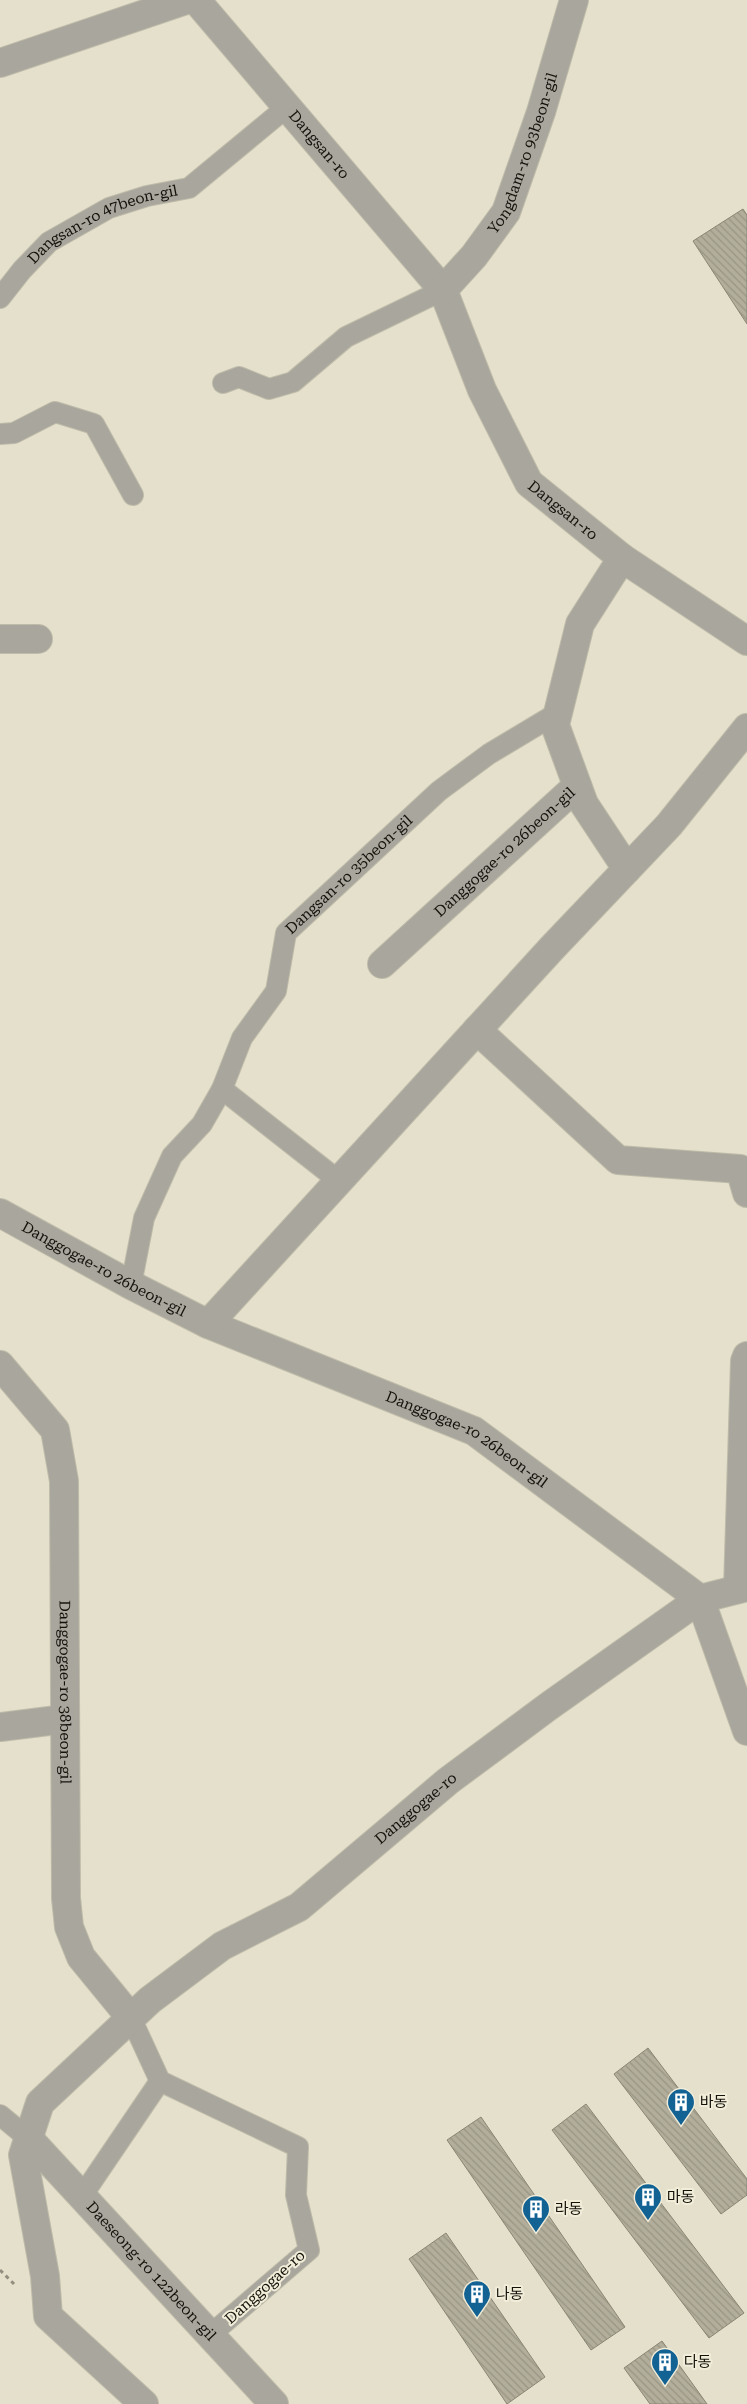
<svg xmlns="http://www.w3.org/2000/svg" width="747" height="2404" font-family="'Roboto Serif','Noto Sans KR',serif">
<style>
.building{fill:url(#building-back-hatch);stroke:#8a8673}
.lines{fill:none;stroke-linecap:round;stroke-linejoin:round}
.service-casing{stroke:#bfbba9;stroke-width:22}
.minor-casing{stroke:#bfbba9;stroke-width:30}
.tertiary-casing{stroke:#bfbba9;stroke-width:30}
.path{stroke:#918e7f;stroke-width:3;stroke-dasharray:4 4;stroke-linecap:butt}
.service{stroke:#a8a69d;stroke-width:20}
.minor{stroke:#a8a69d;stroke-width:28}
.tertiary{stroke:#a8a69d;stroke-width:28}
.labels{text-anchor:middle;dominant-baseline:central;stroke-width:4;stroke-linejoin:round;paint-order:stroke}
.street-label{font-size:15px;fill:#14120b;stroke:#f1edd9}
.poi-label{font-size:15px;fill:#14120b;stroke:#f1edd9;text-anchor:start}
</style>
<defs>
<pattern id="building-back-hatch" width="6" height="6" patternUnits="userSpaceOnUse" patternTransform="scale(1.25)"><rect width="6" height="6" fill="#b2ae9b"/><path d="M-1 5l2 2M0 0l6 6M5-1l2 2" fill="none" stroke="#989584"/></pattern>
</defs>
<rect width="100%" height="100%" fill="#e4e0cc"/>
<!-- building -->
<g class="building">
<polygon points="743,209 747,215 747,324 693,241"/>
<polygon points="648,2048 747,2179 747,2195 721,2214 614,2074"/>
<polygon points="586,2104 744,2313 709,2338 552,2130"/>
<polygon points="481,2117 625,2327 591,2350 447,2140"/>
<polygon points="446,2233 545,2377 507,2404 409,2259"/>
<polygon points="662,2341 707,2404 650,2404 624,2368"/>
</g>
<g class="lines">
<!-- service casing -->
<g class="service-casing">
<g id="service">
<path id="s1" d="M0,298l22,-28 27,-28 60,-34 38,-12 42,-8 98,-81"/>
<polyline points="223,383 239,377 269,389 293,382 346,337 443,290"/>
<polyline points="0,434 14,433 55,412 94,424 133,495"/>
<polyline points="222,1089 339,1181"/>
<path id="s2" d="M131,1285l13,-67 28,-62 30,-32 20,-35 20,-51 34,-47 10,-58 153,-142 50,-37 70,-42"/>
<polyline points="131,2018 160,2081 298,2147 296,2195 309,2250 210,2335"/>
<polyline points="0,2115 29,2139"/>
<polyline points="82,2196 160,2081"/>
</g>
</g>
<!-- minor casing -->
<g class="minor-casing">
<g id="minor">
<path id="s3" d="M196,0l247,290 39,100 47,93 93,75 -42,66 -25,101 29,79 43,65"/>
<polyline points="0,63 186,0"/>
<path id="s4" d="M443,290l31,-34 32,-44 35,-100 33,-112"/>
<polyline points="0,639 38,639"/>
<path id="s5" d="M382,964l195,-178"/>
<polyline points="477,1030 618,1160 740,1169 747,1193"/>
<path id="s6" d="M0,1213l131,72 77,39 266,107 226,168 47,132"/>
<polyline points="208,1324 552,948 669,825 747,728"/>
<path id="s7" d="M0,1365l55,65 9,51 2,417 3,29 12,30 50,61"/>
<polyline points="738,1589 745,1361 747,1356"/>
<polyline points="0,1727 65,1719"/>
<path id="s8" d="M29,2139l245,265"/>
<path id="s9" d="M144,2404l-96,-88 -3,-40 -22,-121 17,-52 110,-103 72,-54 77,-39 149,-126 101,-75 151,-107 47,-12"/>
</g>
</g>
<!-- tertiary casing -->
<g class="tertiary-casing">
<polyline id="tertiary" points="622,558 747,641"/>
</g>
<!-- path -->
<polyline class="path" points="0,2270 14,2284"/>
<!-- service -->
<use href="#service" class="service"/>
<!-- minor -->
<use href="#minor" class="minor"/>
<!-- tertiary -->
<use href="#tertiary" class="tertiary"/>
</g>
<!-- icons -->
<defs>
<g id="building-pin" transform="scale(1.4375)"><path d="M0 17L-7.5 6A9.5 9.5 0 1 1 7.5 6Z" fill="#136294" stroke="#f1edd9"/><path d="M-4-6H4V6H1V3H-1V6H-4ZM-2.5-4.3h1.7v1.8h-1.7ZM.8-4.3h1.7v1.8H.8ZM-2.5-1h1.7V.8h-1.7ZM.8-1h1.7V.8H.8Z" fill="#fff"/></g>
</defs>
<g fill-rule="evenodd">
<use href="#building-pin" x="681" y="2102"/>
<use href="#building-pin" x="648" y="2197"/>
<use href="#building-pin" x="536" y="2209"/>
<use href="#building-pin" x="477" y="2294"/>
<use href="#building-pin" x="665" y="2362"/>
</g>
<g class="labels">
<!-- street labels -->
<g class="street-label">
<text stroke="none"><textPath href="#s3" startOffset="190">Dangsan-ro</textPath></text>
<text stroke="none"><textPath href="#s4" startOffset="161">Yongdam-ro 93beon-gil</textPath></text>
<text stroke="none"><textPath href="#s1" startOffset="131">Dangsan-ro 47beon-gil</textPath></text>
<text stroke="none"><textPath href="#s3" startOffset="636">Dangsan-ro</textPath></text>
<text stroke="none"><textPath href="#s5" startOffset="166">Danggogae-ro 26beon-gil</textPath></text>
<text stroke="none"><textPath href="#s2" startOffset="478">Dangsan-ro 35beon-gil</textPath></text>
<text stroke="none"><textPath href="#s6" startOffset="118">Danggogae-ro 26beon-gil</textPath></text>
<text stroke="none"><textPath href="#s6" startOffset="520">Danggogae-ro 26beon-gil</textPath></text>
<text stroke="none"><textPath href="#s7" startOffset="348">Danggogae-ro 38beon-gil</textPath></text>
<text stroke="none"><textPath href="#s9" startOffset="828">Danggogae-ro</textPath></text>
<text stroke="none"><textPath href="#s8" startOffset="180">Daeseong-ro 122beon-gil</textPath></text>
<text transform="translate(265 2287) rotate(-42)">Danggogae-ro</text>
</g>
<!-- poi labels -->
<g class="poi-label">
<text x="700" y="2102">바동</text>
<text x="667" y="2197">마동</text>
<text x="555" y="2209">라동</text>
<text x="496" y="2294">나동</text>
<text x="684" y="2362">다동</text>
</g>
</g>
</svg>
